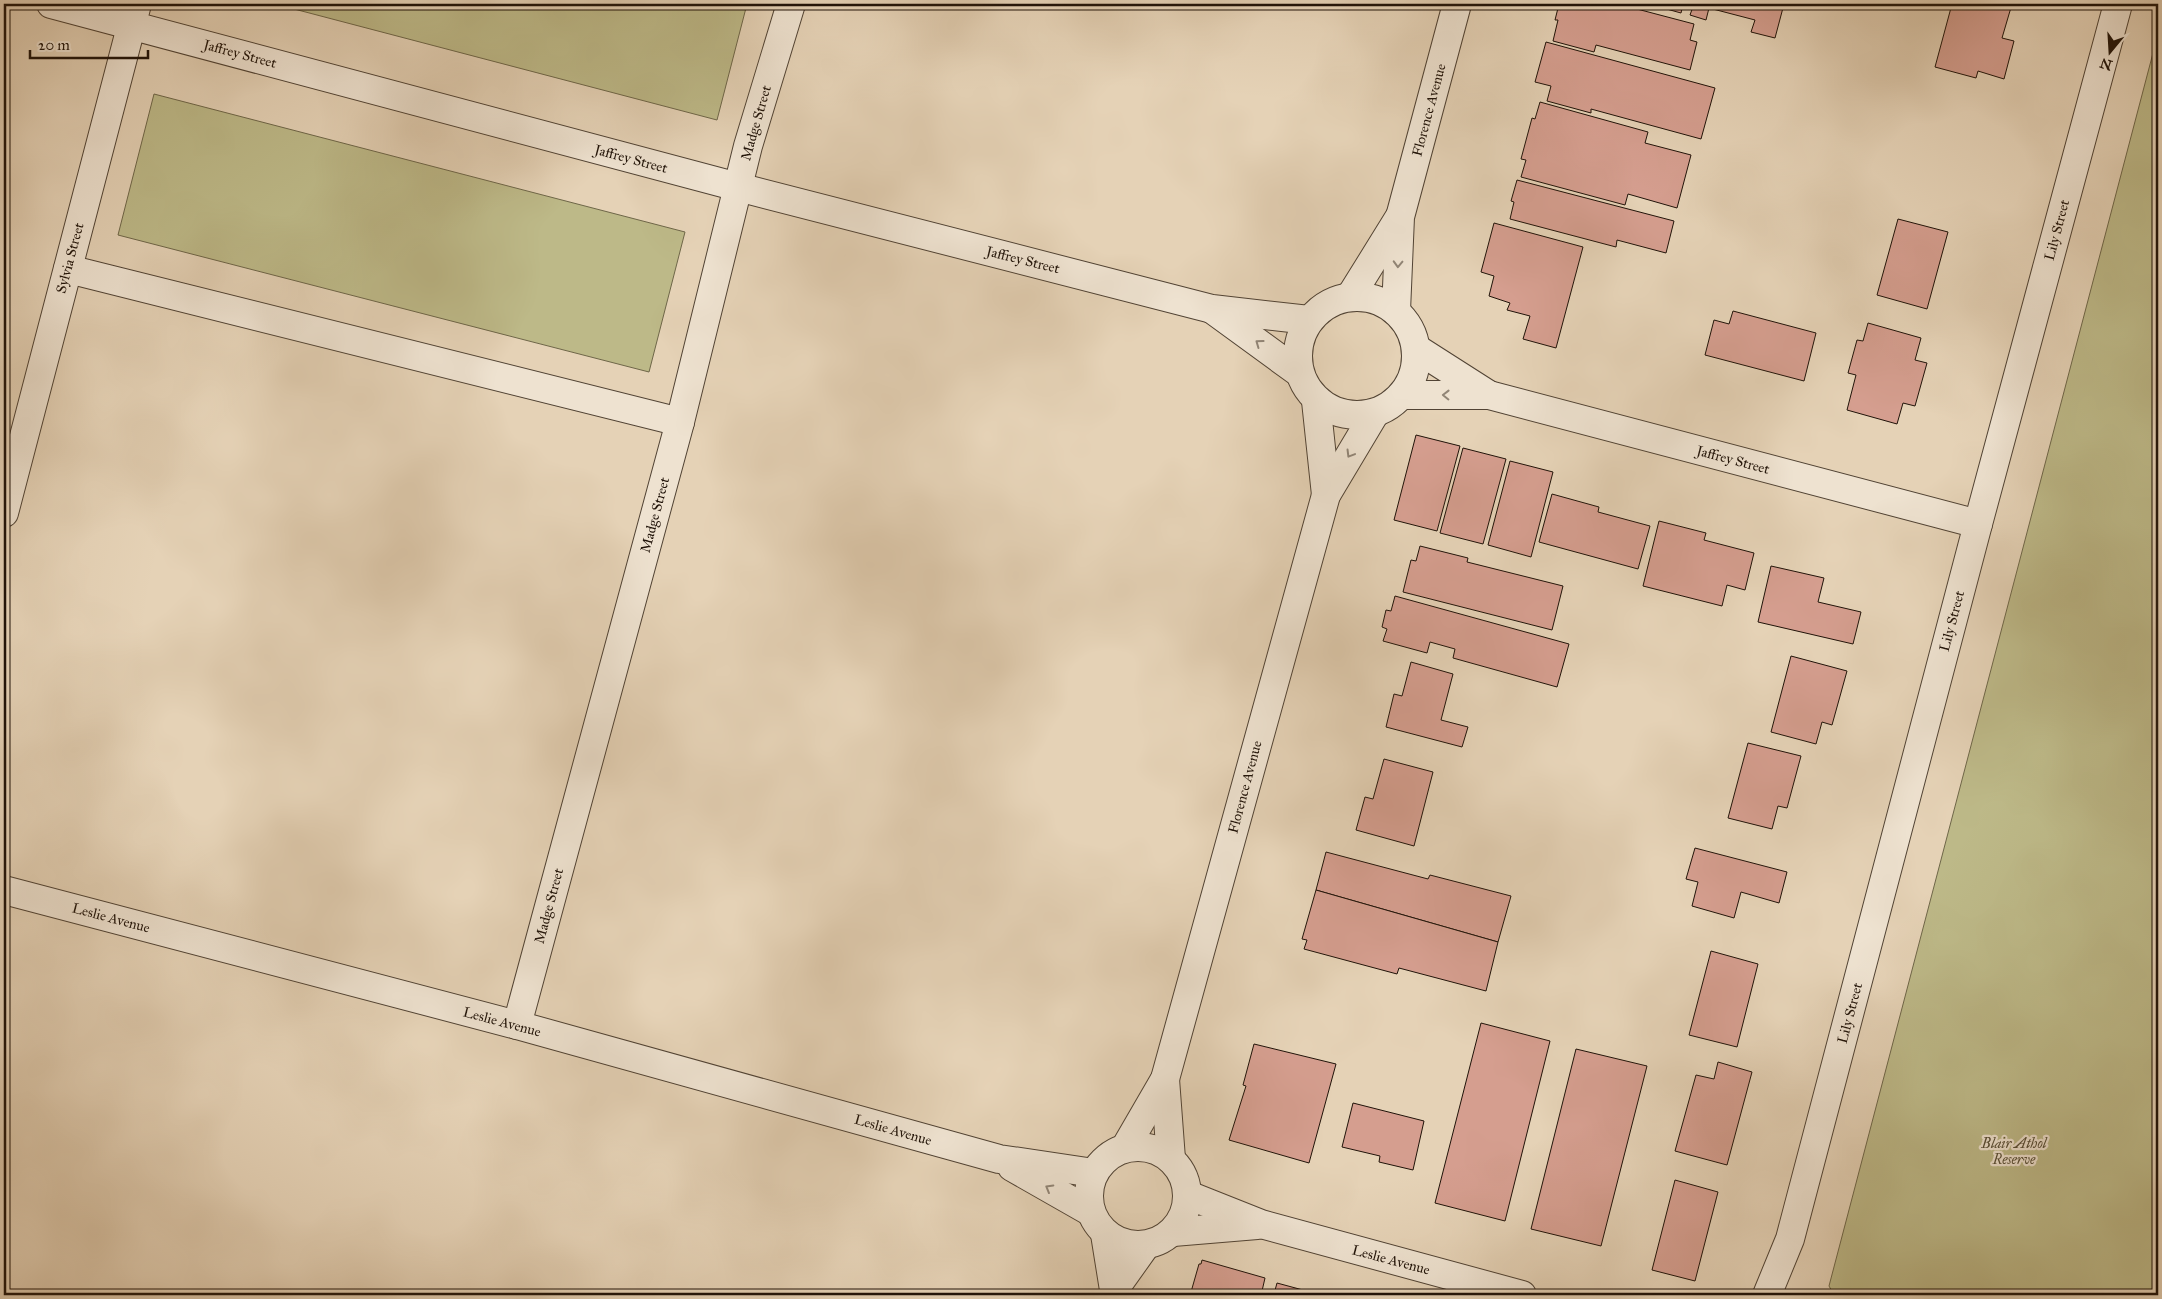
<svg xmlns="http://www.w3.org/2000/svg" width="2162" height="1299" font-family="'IM FELL Great Primer',serif">
<style>
.green{fill:#bdb988;stroke:#6e6648}
.building{fill:#d59e8f;stroke:#201309}
.lines{fill:none;stroke-linecap:round;stroke-linejoin:round}
.minor-casing{stroke:#514334;stroke-width:30}
.minor{stroke:#eee2d0;stroke-width:28}
.oneway{stroke:#918576}
.labels{text-anchor:middle;dominant-baseline:central;stroke-width:4.5;stroke-linejoin:round;paint-order:stroke}
.street-label{font-size:14px;fill:#201309;stroke:#eee2d0}
.park-label{font-size:14px;font-style:italic;fill:#574d35;stroke:#eee2d0}
</style>
<rect width="100%" height="100%" fill="#e5d2b6"/>
<filter id="stains"><feTurbulence type="fractalNoise" baseFrequency=".004" numOctaves="4"/><feColorMatrix values="0 0 0 0 .2 0 0 0 0 .09 0 0 0 0 .02 0 0 0 .5 -.17"/></filter>
<radialGradient id="worn" r=".72"><stop offset=".6" stop-color="#630" stop-opacity="0"/><stop offset="1" stop-color="#630" stop-opacity=".3"/></radialGradient>
<!-- green -->
<g class="green">
<polygon points="275,4 747,4 717,120"/>
<polygon points="2158,34 2158,1295 1834,1295 1829,1286"/>
<polygon points="154,94 685,232 649,372 118,235"/>
</g>
<!-- building -->
<g class="building">
<polygon points="1559,4 1618,4 1694,24 1690,40 1697,42 1690,70 1596,45 1594,52 1553,41 1558,20 1555,20"/>
<polygon points="1664,4 1683,4 1681,13 1663,8"/>
<polygon points="1694,4 1784,4 1775,38 1751,32 1755,20 1709,8 1706,20 1690,15"/>
<polygon points="1952,4 2012,4 2002,38 2014,41 2004,79 1978,71 1976,78 1935,67"/>
<polygon points="1546,42 1715,88 1701,139 1591,109 1591,113 1547,101 1551,86 1535,82"/>
<polygon points="1540,102 1648,132 1645,143 1691,155 1677,208 1628,194 1625,205 1521,177 1526,160 1521,159 1532,118 1535,119"/>
<polygon points="1517,180 1674,221 1666,253 1617,240 1616,247 1510,219 1514,202 1511,201"/>
<polygon points="1898,219 1948,232 1927,309 1877,295"/>
<polygon points="1494,223 1583,247 1556,348 1523,339 1530,316 1507,310 1510,303 1489,296 1494,276 1481,272"/>
<polygon points="1733,311 1816,333 1804,381 1705,355 1714,320 1729,324"/>
<polygon points="1868,323 1921,338 1915,360 1927,363 1915,406 1903,403 1897,424 1847,410 1856,375 1848,373 1857,340 1863,341"/>
<polygon points="1416,435 1460,446 1437,531 1394,520"/>
<polygon points="1463,448 1506,459 1483,544 1440,533"/>
<polygon points="1510,461 1553,472 1531,557 1488,545"/>
<polygon points="1552,494 1599,507 1598,512 1650,526 1638,569 1539,542"/>
<polygon points="1659,521 1706,533 1704,540 1754,553 1745,590 1727,585 1722,606 1643,586"/>
<polygon points="1420,546 1468,558 1467,562 1563,586 1552,630 1403,592 1411,560 1416,561"/>
<polygon points="1771,566 1824,578 1818,602 1861,612 1853,644 1758,622"/>
<polygon points="1395,596 1569,644 1557,687 1453,658 1455,649 1430,642 1427,653 1383,641 1387,629 1382,627 1386,610 1391,611"/>
<polygon points="1791,656 1847,671 1832,725 1822,722 1816,744 1771,732"/>
<polygon points="1411,662 1453,674 1441,720 1468,727 1462,747 1386,727 1394,694 1402,696"/>
<polygon points="1748,743 1801,756 1787,808 1778,806 1772,829 1728,818"/>
<polygon points="1384,759 1433,772 1414,846 1356,830 1365,797 1373,799"/>
<polygon points="1695,848 1787,872 1779,903 1741,892 1734,918 1692,906 1698,882 1686,879"/>
<polygon points="1326,852 1428,879 1430,875 1511,896 1498,942 1316,890"/>
<polygon points="1316,890 1498,942 1486,991 1399,968 1397,974 1304,949 1307,940 1302,939"/>
<polygon points="1711,951 1758,964 1737,1047 1689,1035"/>
<polygon points="1481,1023 1550,1041 1505,1221 1435,1203"/>
<polygon points="1254,1044 1336,1064 1309,1163 1229,1140 1246,1086 1243,1085"/>
<polygon points="1576,1049 1647,1066 1601,1246 1531,1229"/>
<polygon points="1718,1062 1752,1072 1727,1165 1675,1151 1696,1075 1714,1079"/>
<polygon points="1353,1103 1424,1121 1413,1170 1379,1162 1380,1156 1342,1147"/>
<polygon points="1675,1180 1718,1192 1695,1281 1652,1270"/>
<polygon points="1202,1260 1265,1278 1262,1291 1274,1294 1277,1283 1314,1293 1314,1295 1200,1295 1191,1292 1199,1264 1201,1264"/>
</g>
<g class="lines">
<!-- minor casing -->
<g class="minor-casing">
<g id="minor">
<polyline points="51,4 738,187 1212,309 1309,320"/>
<polyline points="68,269 680,422"/>
<circle cx="1357" cy="356" r="59"/>
<polyline points="1350,297 1399,218"/>
<polyline points="1213,310 1298,372"/>
<polyline points="1396,311 1400,217 1457,4"/>
<polyline points="1417,349 1489,395"/>
<polyline points="1403,395 1489,395 1978,524"/>
<polyline points="1316,401 1326,495"/>
<polyline points="4,513 137,4"/>
<polyline points="4,890 517,1025 999,1159 1094,1173"/>
<polyline points="517,1025 680,422 748,146 791,4"/>
<polyline points="1165,1079 1171,1159"/>
<circle cx="1138" cy="1196" r="49"/>
<polyline points="1125,1148 1165,1079 1326,495 1375,413"/>
<polyline points="1012,1167 1091,1212"/>
<polyline points="1188,1195 1261,1224 1522,1295"/>
<polyline points="1173,1232 1257,1225"/>
<polyline points="1105,1234 1114,1290"/>
<polyline points="1113,1295 1114,1290 1146,1245"/>
<polyline points="1767,1295 1790,1239 1978,524 2118,4"/>
</g>
</g>
<!-- minor -->
<use href="#minor" class="minor"/>
</g>
<!-- one-way arrows -->
<defs><path id="oneway-chevron" d="M-2-3.5L2.5 0L-2 3.5" fill="none" stroke-width="1.6" stroke-linecap="round" stroke-linejoin="round" transform="scale(1.25)"/></defs>
<g class="oneway">
<use href="#oneway-chevron" transform="translate(1398 264) rotate(92)"/>
<use href="#oneway-chevron" transform="translate(1259 343) rotate(-144)"/>
<use href="#oneway-chevron" transform="translate(1446 395) rotate(-179)"/>
<use href="#oneway-chevron" transform="translate(1350 454) rotate(121)"/>
<use href="#oneway-chevron" transform="translate(1049 1188) rotate(-150)"/>
</g>
<g class="labels">
<!-- street labels -->
<g class="street-label">
<text transform="translate(240 54) rotate(15)">Jaffrey Street</text>
<text transform="translate(1429 110) rotate(-75)">Florence Avenue</text>
<text transform="translate(756 123) rotate(-74)">Madge Street</text>
<text transform="translate(631 159) rotate(15)">Jaffrey Street</text>
<text transform="translate(2057 230) rotate(-75)">Lily Street</text>
<text transform="translate(70 258) rotate(-75)">Sylvia Street</text>
<text transform="translate(1023 260) rotate(14)">Jaffrey Street</text>
<text transform="translate(1733 460) rotate(15)">Jaffrey Street</text>
<text transform="translate(655 515) rotate(-75)">Madge Street</text>
<text transform="translate(1952 621) rotate(-75)">Lily Street</text>
<text transform="translate(1245 787) rotate(-75)">Florence Avenue</text>
<text transform="translate(549 906) rotate(-75)">Madge Street</text>
<text transform="translate(111 918) rotate(15)">Leslie Avenue</text>
<text transform="translate(1850 1013) rotate(-75)">Lily Street</text>
<text transform="translate(502 1022) rotate(15)">Leslie Avenue</text>
<text transform="translate(893 1130) rotate(16)">Leslie Avenue</text>
<text transform="translate(1391 1260) rotate(15)">Leslie Avenue</text>
</g>
<!-- park labels -->
<g class="park-label">
<text x="2014" y="1143">Blair Athol<tspan x="2014" dy="16">Reserve</tspan></text>
</g>
</g>
<!-- margin -->
<rect width="2162" height="1299" fill="none" stroke="#e5d2b6" stroke-width="20"/>
<rect x="5" y="5" width="2152" height="1289" fill="none" stroke="#201309" stroke-width="2.5"/>
<rect x="10" y="10" width="2142" height="1279" fill="none" stroke="#201309"/>
<!-- north arrow -->
<g transform="translate(2110 52) rotate(198)" stroke="#eee2d0" stroke-width="4" paint-order="stroke">
<path d="M0-4L9 19L0 12L-9 19Z" fill="#201309"/>
<text y="-8" font-size="14" font-weight="bold" text-anchor="middle" fill="#201309">N</text>
</g>
<!-- scale -->
<path d="M30 50v8h118v-8" fill="none" stroke="#201309" stroke-width="2.5"/>
<text x="38" y="50" font-size="15" fill="#201309" stroke="#eee2d0" stroke-width="4" paint-order="stroke">20 m</text>
<rect width="100%" height="100%" filter="url(#stains)"/>
<rect width="100%" height="100%" fill="url(#worn)"/>
</svg>
